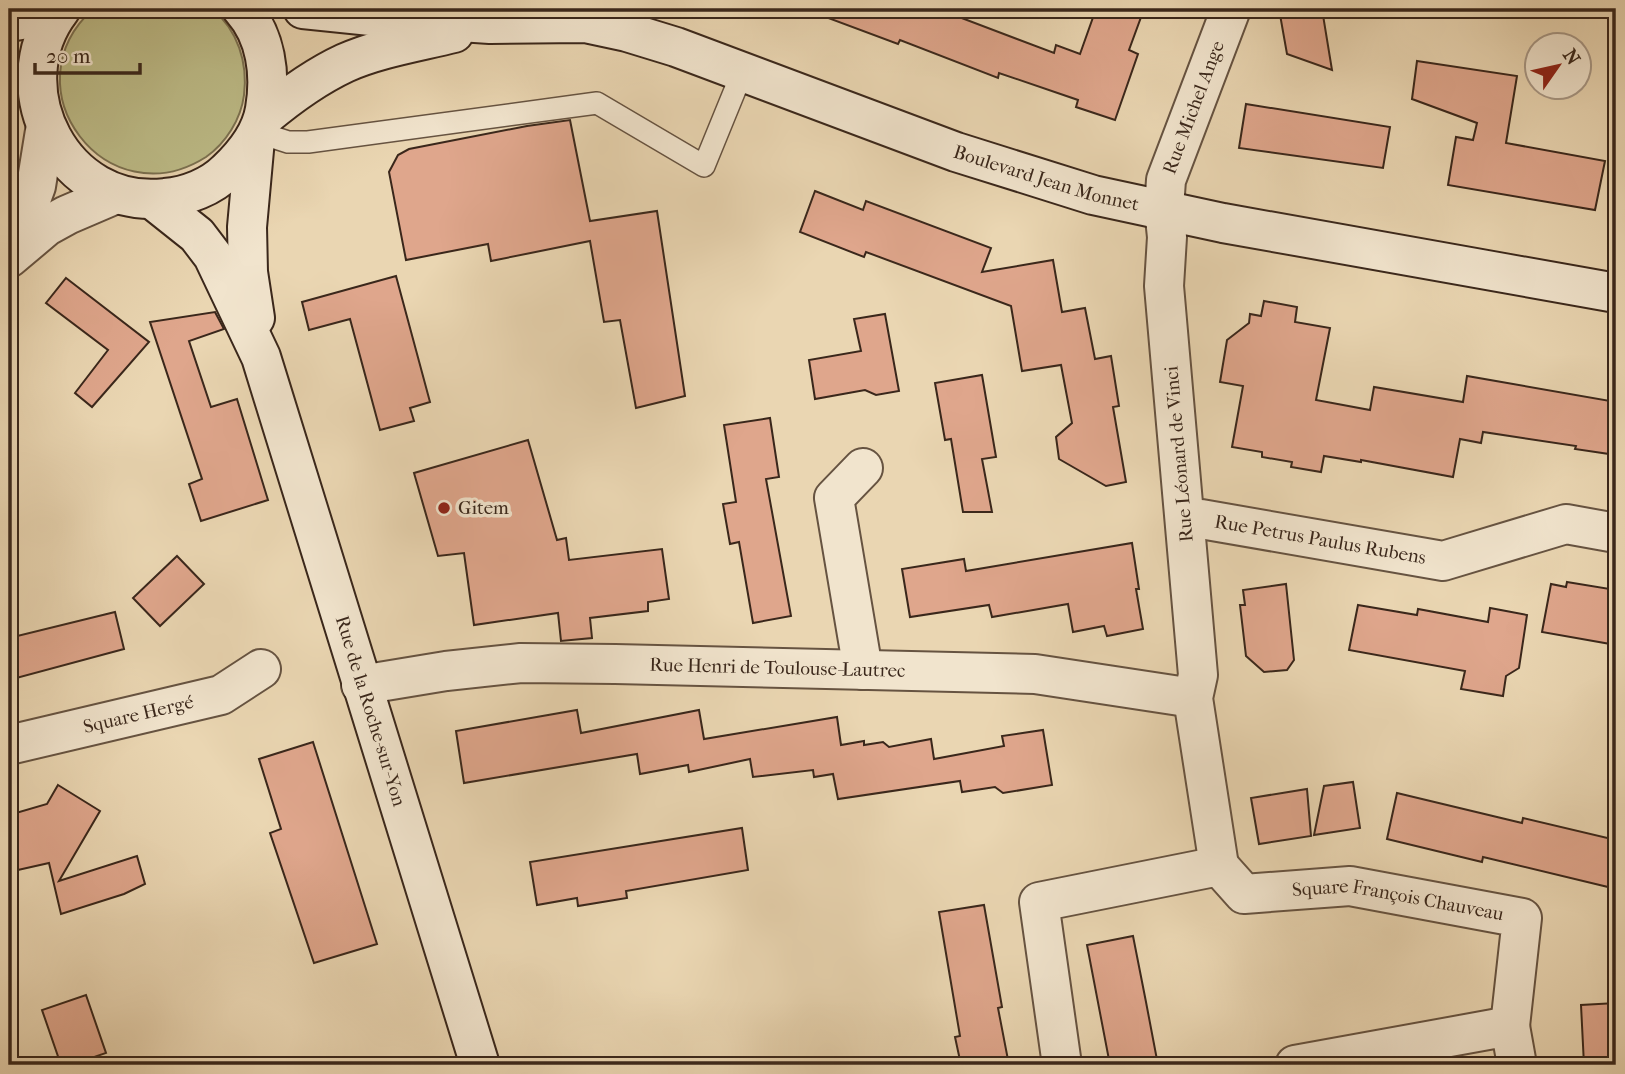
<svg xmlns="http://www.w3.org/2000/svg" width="1625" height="1074" font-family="'IM FELL French Canon',serif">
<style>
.green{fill:#bdbc88;stroke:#7c7252;stroke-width:2}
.building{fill:#dfa68c;stroke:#3a271b;stroke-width:2}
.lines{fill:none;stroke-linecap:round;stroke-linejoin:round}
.service-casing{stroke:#665341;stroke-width:24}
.minor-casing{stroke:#665341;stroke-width:42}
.tertiary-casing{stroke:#665341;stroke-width:42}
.secondary-casing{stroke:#3a271b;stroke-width:42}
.service{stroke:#f1e4cd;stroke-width:21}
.minor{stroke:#f1e4cd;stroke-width:38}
.tertiary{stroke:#f1e4cd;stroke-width:38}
.secondary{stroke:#f1e4cd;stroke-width:38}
.poi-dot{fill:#8f2418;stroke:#f1e4cd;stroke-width:2.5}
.labels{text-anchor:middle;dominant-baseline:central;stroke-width:7;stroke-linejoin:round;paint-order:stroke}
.street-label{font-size:19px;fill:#3a271b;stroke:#f1e4cd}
.poi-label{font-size:19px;fill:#3a271b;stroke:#f1e4cd;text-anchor:start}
</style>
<rect width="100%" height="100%" fill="#ead6b2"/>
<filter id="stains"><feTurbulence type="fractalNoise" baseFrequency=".00286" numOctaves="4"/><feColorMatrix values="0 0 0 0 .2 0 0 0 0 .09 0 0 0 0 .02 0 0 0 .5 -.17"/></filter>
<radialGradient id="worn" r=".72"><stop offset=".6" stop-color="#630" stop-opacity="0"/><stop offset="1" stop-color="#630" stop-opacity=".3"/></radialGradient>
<!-- green -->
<path class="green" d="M93,9h119c26,21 36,54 32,86 -3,24 -18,48 -38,62 -99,63 -200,-69 -113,-148z"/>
<!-- building -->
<g class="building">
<polygon points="813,9 938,9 1054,53 1056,45 1080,54 1096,9 1144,9 1129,50 1138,54 1115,120 1076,107 1078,100 999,73 998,78 900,40 898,44 812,12"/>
<polygon points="1279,9 1322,9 1332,70 1287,54"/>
<polygon points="1417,61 1517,76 1506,143 1605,161 1595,210 1448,185 1456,137 1473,140 1477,123 1412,99"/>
<polygon points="1246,104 1390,127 1383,168 1239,148"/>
<polygon points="570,120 590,221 657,211 685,396 636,408 620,320 604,322 590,241 491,261 488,244 406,260 389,172 398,155 409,149 527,126"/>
<polygon points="815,191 863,210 866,201 991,248 982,272 1053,260 1062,312 1085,308 1095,359 1111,356 1119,406 1113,407 1126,482 1106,486 1059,459 1056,437 1072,423 1061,365 1022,371 1011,306 866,252 864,257 800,232"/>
<polygon points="396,276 430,402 410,408 414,421 380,430 350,319 309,330 302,302"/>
<polygon points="66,278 149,342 92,407 75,393 108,350 46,303"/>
<polygon points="1264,301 1297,307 1295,322 1330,328 1316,400 1370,410 1374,387 1463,402 1467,376 1616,402 1616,455 1575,449 1576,446 1483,432 1481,443 1460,439 1453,477 1361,460 1361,462 1324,456 1321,472 1291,467 1292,462 1262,457 1262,452 1232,447 1243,386 1220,382 1227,340 1249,323 1250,314 1261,316"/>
<polygon points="215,312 224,329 189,341 211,407 237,399 268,500 201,521 189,484 202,479 150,322"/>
<polygon points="885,314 899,391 876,395 865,390 815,399 809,360 861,351 854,319"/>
<polygon points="982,375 996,457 982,459 992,512 963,512 951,439 945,440 935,383"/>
<polygon points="770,418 779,477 766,479 791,616 753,623 739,542 730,544 723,504 736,502 724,425"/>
<polygon points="528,440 557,540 566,538 569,560 662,549 669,599 648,602 648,611 590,618 592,638 561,641 558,613 474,625 464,553 438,556 414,473"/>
<polygon points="1132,543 1139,589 1136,589 1143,629 1107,636 1104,626 1073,632 1068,604 992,617 989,605 910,617 902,569 964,559 966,571"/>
<polygon points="177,556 204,584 160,626 133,598"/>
<polygon points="1567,582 1616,590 1616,645 1542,632 1551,584 1566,587"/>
<polygon points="1286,584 1294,660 1287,670 1264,672 1246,656 1240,605 1245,605 1243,590"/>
<polygon points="1358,605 1417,615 1418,609 1488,622 1490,608 1527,615 1519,668 1506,676 1503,696 1461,689 1465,671 1349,650"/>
<polygon points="115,612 124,649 9,680 9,638"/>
<polygon points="577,710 581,733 699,710 704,739 837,717 841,745 864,741 864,745 883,742 889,747 931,739 934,759 1004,746 1002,736 1043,730 1052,785 1003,793 995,787 962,792 960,781 838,799 833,774 814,777 813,770 753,777 750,759 689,772 688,765 640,774 637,754 464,783 456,731"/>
<polygon points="313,742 377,944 314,963 270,833 281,829 259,759"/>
<polygon points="1353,782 1360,828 1314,835 1324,786"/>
<polygon points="58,785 100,811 59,881 137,856 145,884 124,894 61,914 49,863 9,872 9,815 47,804"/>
<polygon points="1307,789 1311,836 1259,844 1251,798"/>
<polygon points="1397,793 1522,823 1523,818 1616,840 1616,853 1608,887 1483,857 1482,862 1387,839"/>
<polygon points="742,828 748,870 626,891 627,898 578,906 577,898 537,905 530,862"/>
<polygon points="984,905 1002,1007 998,1008 1009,1065 961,1065 955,1037 960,1036 939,912"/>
<polygon points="1133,936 1146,1002 1158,1065 1110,1065 1087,945"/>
<polygon points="86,995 106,1053 71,1065 61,1065 42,1010"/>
<polygon points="1616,1003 1616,1065 1584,1065 1581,1005"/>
</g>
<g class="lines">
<!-- service casing -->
<g class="service-casing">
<polyline id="service" points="257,132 288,142 308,142 597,103 704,166 742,73"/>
</g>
<!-- minor casing -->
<g class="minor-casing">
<g id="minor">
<polyline points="863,468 834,498 863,670"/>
<path id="s1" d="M1186,519h15l242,42 123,-37 50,9"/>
<path id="s2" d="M361,685l85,-14 75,-8 94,1 420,10 158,24"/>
<path id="s3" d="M9,745l212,-50 40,-26"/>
<path id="s4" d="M1219,866l-26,-168 5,-23 -34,-389 3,-49 -3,-29 2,-28 65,-171"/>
<path id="s5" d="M1062,1065l-23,-163 180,-36 25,28 106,-8 172,32 -12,108"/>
<polyline points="1295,1065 1510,1026 1517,1065"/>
</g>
</g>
<!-- tertiary casing -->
<g class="tertiary-casing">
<g id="tertiary">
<polyline points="9,242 28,208 36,186 45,131"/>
<polyline points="9,258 47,226 67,215 116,194"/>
</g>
</g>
<!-- secondary casing -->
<g class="secondary-casing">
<g id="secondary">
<path d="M61,9c-61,79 3,201 104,189 22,-2 46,-11 62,-27 18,-17 34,-37 38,-62 6,-35 1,-73 -23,-100"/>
<path id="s6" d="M303,9l68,7 119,8 95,-1 42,9 49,15 280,105 137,43 130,28 393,70"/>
<polyline points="9,22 57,14"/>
<path d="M264,117c25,-21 51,-40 81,-54 34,-15 73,-21 109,-30"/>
<polyline points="255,139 247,227 248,272 255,318"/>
<path id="s7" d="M153,200l44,35 16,21 48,101 219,708"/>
</g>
</g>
<!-- service -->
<use href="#service" class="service"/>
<!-- minor -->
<use href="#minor" class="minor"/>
<!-- tertiary -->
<use href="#tertiary" class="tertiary"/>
<!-- secondary -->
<use href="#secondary" class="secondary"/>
</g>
<!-- markers -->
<circle class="poi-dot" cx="444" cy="508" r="7"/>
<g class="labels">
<!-- street labels -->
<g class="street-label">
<text stroke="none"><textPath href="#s4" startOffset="768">Rue Michel Ange</textPath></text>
<text stroke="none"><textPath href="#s6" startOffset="770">Boulevard Jean Monnet</textPath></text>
<text transform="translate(1179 454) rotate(-95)">Rue Léonard de Vinci</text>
<text stroke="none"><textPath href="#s1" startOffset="136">Rue Petrus Paulus Rubens</textPath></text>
<text stroke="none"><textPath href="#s2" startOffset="418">Rue Henri de Toulouse-Lautrec</textPath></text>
<text stroke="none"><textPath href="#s7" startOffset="565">Rue de la Roche-sur-Yon</textPath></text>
<text stroke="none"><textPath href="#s3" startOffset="133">Square Hergé</textPath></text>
<text stroke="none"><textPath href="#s5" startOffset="541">Square François Chauveau</textPath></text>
</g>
<!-- poi labels -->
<g class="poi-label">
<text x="458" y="508">Gitem</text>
</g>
</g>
<!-- margin -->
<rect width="1625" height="1074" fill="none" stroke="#ead6b2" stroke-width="35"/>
<rect x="10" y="10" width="1604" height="1053" fill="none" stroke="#3a271b" stroke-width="3.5"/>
<rect x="18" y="18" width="1590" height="1039" fill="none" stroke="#3a271b" stroke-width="2"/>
<!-- north arrow -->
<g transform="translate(1558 66) rotate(56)"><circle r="33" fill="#f1e4cd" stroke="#a89886" stroke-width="2"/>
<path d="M0-5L12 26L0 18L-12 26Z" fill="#8f2418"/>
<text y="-10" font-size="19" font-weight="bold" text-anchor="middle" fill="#3a271b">N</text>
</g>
<!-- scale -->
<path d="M35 63v10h105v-10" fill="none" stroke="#3a271b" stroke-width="3.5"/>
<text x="46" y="63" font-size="21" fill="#3a271b" stroke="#f1e4cd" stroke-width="5" paint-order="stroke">20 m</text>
<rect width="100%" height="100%" filter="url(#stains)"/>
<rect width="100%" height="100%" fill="url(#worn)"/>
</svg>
